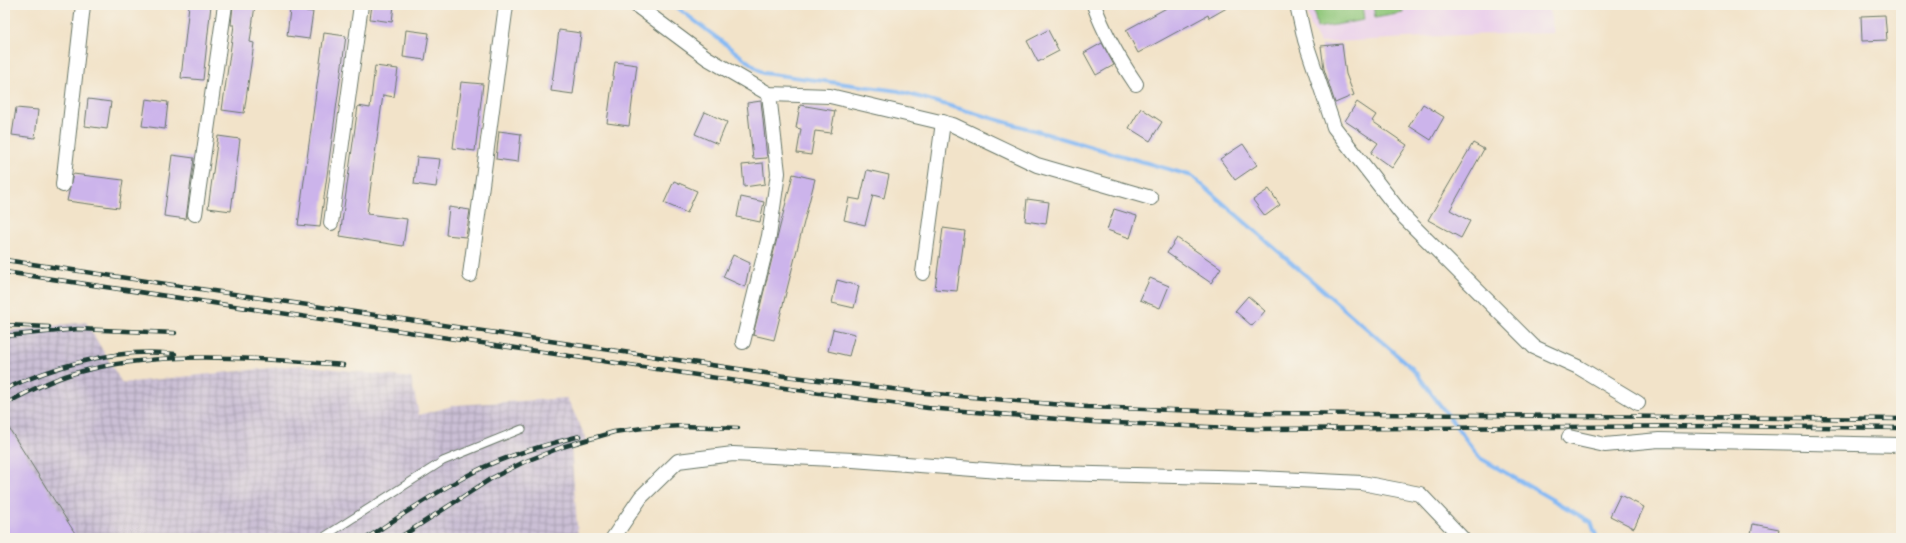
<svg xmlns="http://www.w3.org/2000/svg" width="1906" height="543" font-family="Kalam,sans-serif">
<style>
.built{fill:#ebd1eb}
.industrial{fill:url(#industrial-grid)}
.pitch{fill:#90c77a;stroke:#588257}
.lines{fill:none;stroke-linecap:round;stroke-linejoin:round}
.stream{stroke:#86baf4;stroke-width:4}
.building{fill:#ccb4eb}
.service-casing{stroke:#697768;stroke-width:9}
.minor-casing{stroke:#697768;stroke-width:16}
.service{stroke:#fff;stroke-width:7}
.minor{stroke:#fff;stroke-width:14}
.rail-casing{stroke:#1f3d34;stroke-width:4.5}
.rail{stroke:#f7f3e8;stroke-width:3;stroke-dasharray:9;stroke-linecap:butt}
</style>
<defs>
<pattern id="industrial-grid" width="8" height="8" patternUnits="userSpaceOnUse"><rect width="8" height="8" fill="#cbbfd5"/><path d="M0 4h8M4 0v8" fill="none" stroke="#a49cae"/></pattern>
</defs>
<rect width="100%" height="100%" fill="#f7f3e8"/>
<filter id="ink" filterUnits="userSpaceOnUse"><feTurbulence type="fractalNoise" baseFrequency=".025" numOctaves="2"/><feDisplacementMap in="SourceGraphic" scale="8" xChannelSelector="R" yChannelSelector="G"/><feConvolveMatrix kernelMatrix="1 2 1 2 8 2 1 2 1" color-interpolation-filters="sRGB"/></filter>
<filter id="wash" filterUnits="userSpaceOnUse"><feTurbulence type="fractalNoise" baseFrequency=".012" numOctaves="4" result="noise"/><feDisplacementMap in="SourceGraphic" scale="16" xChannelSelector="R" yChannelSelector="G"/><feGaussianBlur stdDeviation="0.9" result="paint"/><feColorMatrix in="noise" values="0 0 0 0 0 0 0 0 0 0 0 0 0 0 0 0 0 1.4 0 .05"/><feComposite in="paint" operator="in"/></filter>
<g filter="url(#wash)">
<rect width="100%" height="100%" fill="#f2e3c9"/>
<!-- built -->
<polygon class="built" points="1306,5 1548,5 1554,33 1459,35 1320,43 1311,26"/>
<!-- industrial -->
<polygon class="industrial" points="86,322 122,383 300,365 411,378 419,415 456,405 567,398 587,440 571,447 578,538 5,538 5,331"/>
<!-- pitch -->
<g class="pitch">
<polygon points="1313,5 1362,5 1364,20 1317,28"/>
<polygon points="1373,5 1402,5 1403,13 1375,18"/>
</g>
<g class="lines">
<!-- stream -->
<polyline class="stream" points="674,5 763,73 898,91 1192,176 1413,369 1480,458 1591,522 1597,538"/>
</g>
<g id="blocks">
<!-- building -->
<g class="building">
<polygon points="189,5 211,5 203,80 181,78"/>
<polygon points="233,5 255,5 250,42 254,43 244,113 222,110 234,25 231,25"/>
<polygon points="372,5 394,5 392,22 370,19"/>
<polygon points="1172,5 1232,5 1209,18 1208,15 1138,53 1126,30"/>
<polygon points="290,9 313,12 309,39 287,36"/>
<polygon points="1885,15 1887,40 1862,41 1861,16"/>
<polygon points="406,30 429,33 425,60 403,57"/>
<polygon points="559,30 581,33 573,94 551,91"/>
<polygon points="1048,30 1059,51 1038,62 1027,41"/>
<polygon points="324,33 346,36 320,227 298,225"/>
<polygon points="1102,43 1114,65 1096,75 1084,53"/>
<polygon points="1342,44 1346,74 1354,95 1335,103 1324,69 1321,46"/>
<polygon points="615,62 637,65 629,126 607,123"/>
<polygon points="375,66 398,69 394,97 383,95 367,214 407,219 403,246 340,236 358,106 370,108"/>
<polygon points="461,82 483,84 475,151 453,148"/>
<polygon points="88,99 111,102 107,129 85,126"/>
<polygon points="146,99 168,102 165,129 142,126"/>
<polygon points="761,101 767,158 753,159 747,103"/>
<polygon points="1357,102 1376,115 1372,121 1407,145 1392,168 1371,153 1378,143 1345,121"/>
<polygon points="1423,104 1444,117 1431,140 1409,126"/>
<polygon points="800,105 835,111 831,133 815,131 811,155 797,153 801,129 796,128"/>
<polygon points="16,108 38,110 35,138 12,135"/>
<polygon points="1141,108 1162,122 1150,141 1129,128"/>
<polygon points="705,112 727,122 718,144 695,134"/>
<polygon points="499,131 521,134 518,162 496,159"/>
<polygon points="218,136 240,139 231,211 208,208"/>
<polygon points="1473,143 1484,149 1450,210 1470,221 1461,238 1428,220"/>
<polygon points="1243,144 1257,165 1235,180 1220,159"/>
<polygon points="172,155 194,158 186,219 164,216"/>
<polygon points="417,157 440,159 436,187 414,184"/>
<polygon points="763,163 765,184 744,187 742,165"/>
<polygon points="867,170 889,175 884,198 873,195 865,225 844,220 849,198 860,200"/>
<polygon points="73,174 123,180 119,208 67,201"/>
<polygon points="793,174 815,179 774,340 753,335"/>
<polygon points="674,181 697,191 687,213 664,203"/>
<polygon points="1269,189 1280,205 1265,216 1253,200"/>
<polygon points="741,197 764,202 760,222 737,217"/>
<polygon points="1027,199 1049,202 1046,224 1025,221"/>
<polygon points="449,207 470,210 466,237 446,235"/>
<polygon points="1114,209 1137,216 1130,238 1107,230"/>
<polygon points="943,228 965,231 957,291 935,289"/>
<polygon points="1177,238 1221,268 1211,283 1167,253"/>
<polygon points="733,255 750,263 745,287 723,277"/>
<polygon points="1150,278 1169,286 1160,308 1140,300"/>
<polygon points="837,280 859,286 854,308 832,303"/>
<polygon points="1248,296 1265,311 1252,326 1235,311"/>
<polygon points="833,329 855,334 849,356 828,351"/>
<polygon points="5,422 78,538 5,538"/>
<polygon points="1620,495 1644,507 1634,528 1610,516"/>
<polygon points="1753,524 1779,529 1777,538 1750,538"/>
</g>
</g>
</g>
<g filter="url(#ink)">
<use href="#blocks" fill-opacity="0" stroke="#697768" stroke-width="1"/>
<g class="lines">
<!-- service casing -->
<g class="service-casing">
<polyline id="service" points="322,538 443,461 522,429"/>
</g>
<!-- minor casing -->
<g class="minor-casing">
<g id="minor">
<polyline points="636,5 707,58 769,94 830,96 953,125 1037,165 1151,198"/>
<path d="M1094,5c10,28 25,54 42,79"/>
<polyline points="1297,5 1305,40 1334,127 1404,217 1534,347 1578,367 1638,403"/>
<polyline points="63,185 83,5"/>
<polyline points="195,214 225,5"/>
<polyline points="331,223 361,5"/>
<polyline points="923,273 943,122"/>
<polyline points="470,275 506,5"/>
<polyline points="743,342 769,236 778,173 769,94"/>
<polyline points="1569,437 1605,445 1659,440 1901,445"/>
<polyline points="613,538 641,497 678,461 733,454 853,460 1013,472 1257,478 1362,483 1420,494 1462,538"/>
</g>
</g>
<!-- service -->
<use href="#service" class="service"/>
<!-- minor -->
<use href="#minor" class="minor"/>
<!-- rail casing -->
<g class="rail-casing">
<g id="rail">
<polyline points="5,260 785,376 926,393 1087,407 1258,413 1901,419"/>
<polyline points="5,272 791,389 928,408 1093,422 1255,429 1725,426 1901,428"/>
<polyline points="5,325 49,327"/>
<polyline points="5,336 78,329 175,333"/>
<path d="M5,389c53,-24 112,-42 170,-35"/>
<path d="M5,404c22,-12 45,-24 70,-31 86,-24 180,-15 268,-8"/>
<path d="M367,538c38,-25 76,-51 117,-71 30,-14 64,-23 96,-31"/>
<polyline points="399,538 492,478 524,462 562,447 614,432 643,428 683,426 738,428"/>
</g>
</g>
<!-- rail -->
<use href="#rail" class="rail"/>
</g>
</g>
<!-- margin -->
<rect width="1906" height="543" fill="none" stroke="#f7f3e8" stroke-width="20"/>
</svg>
